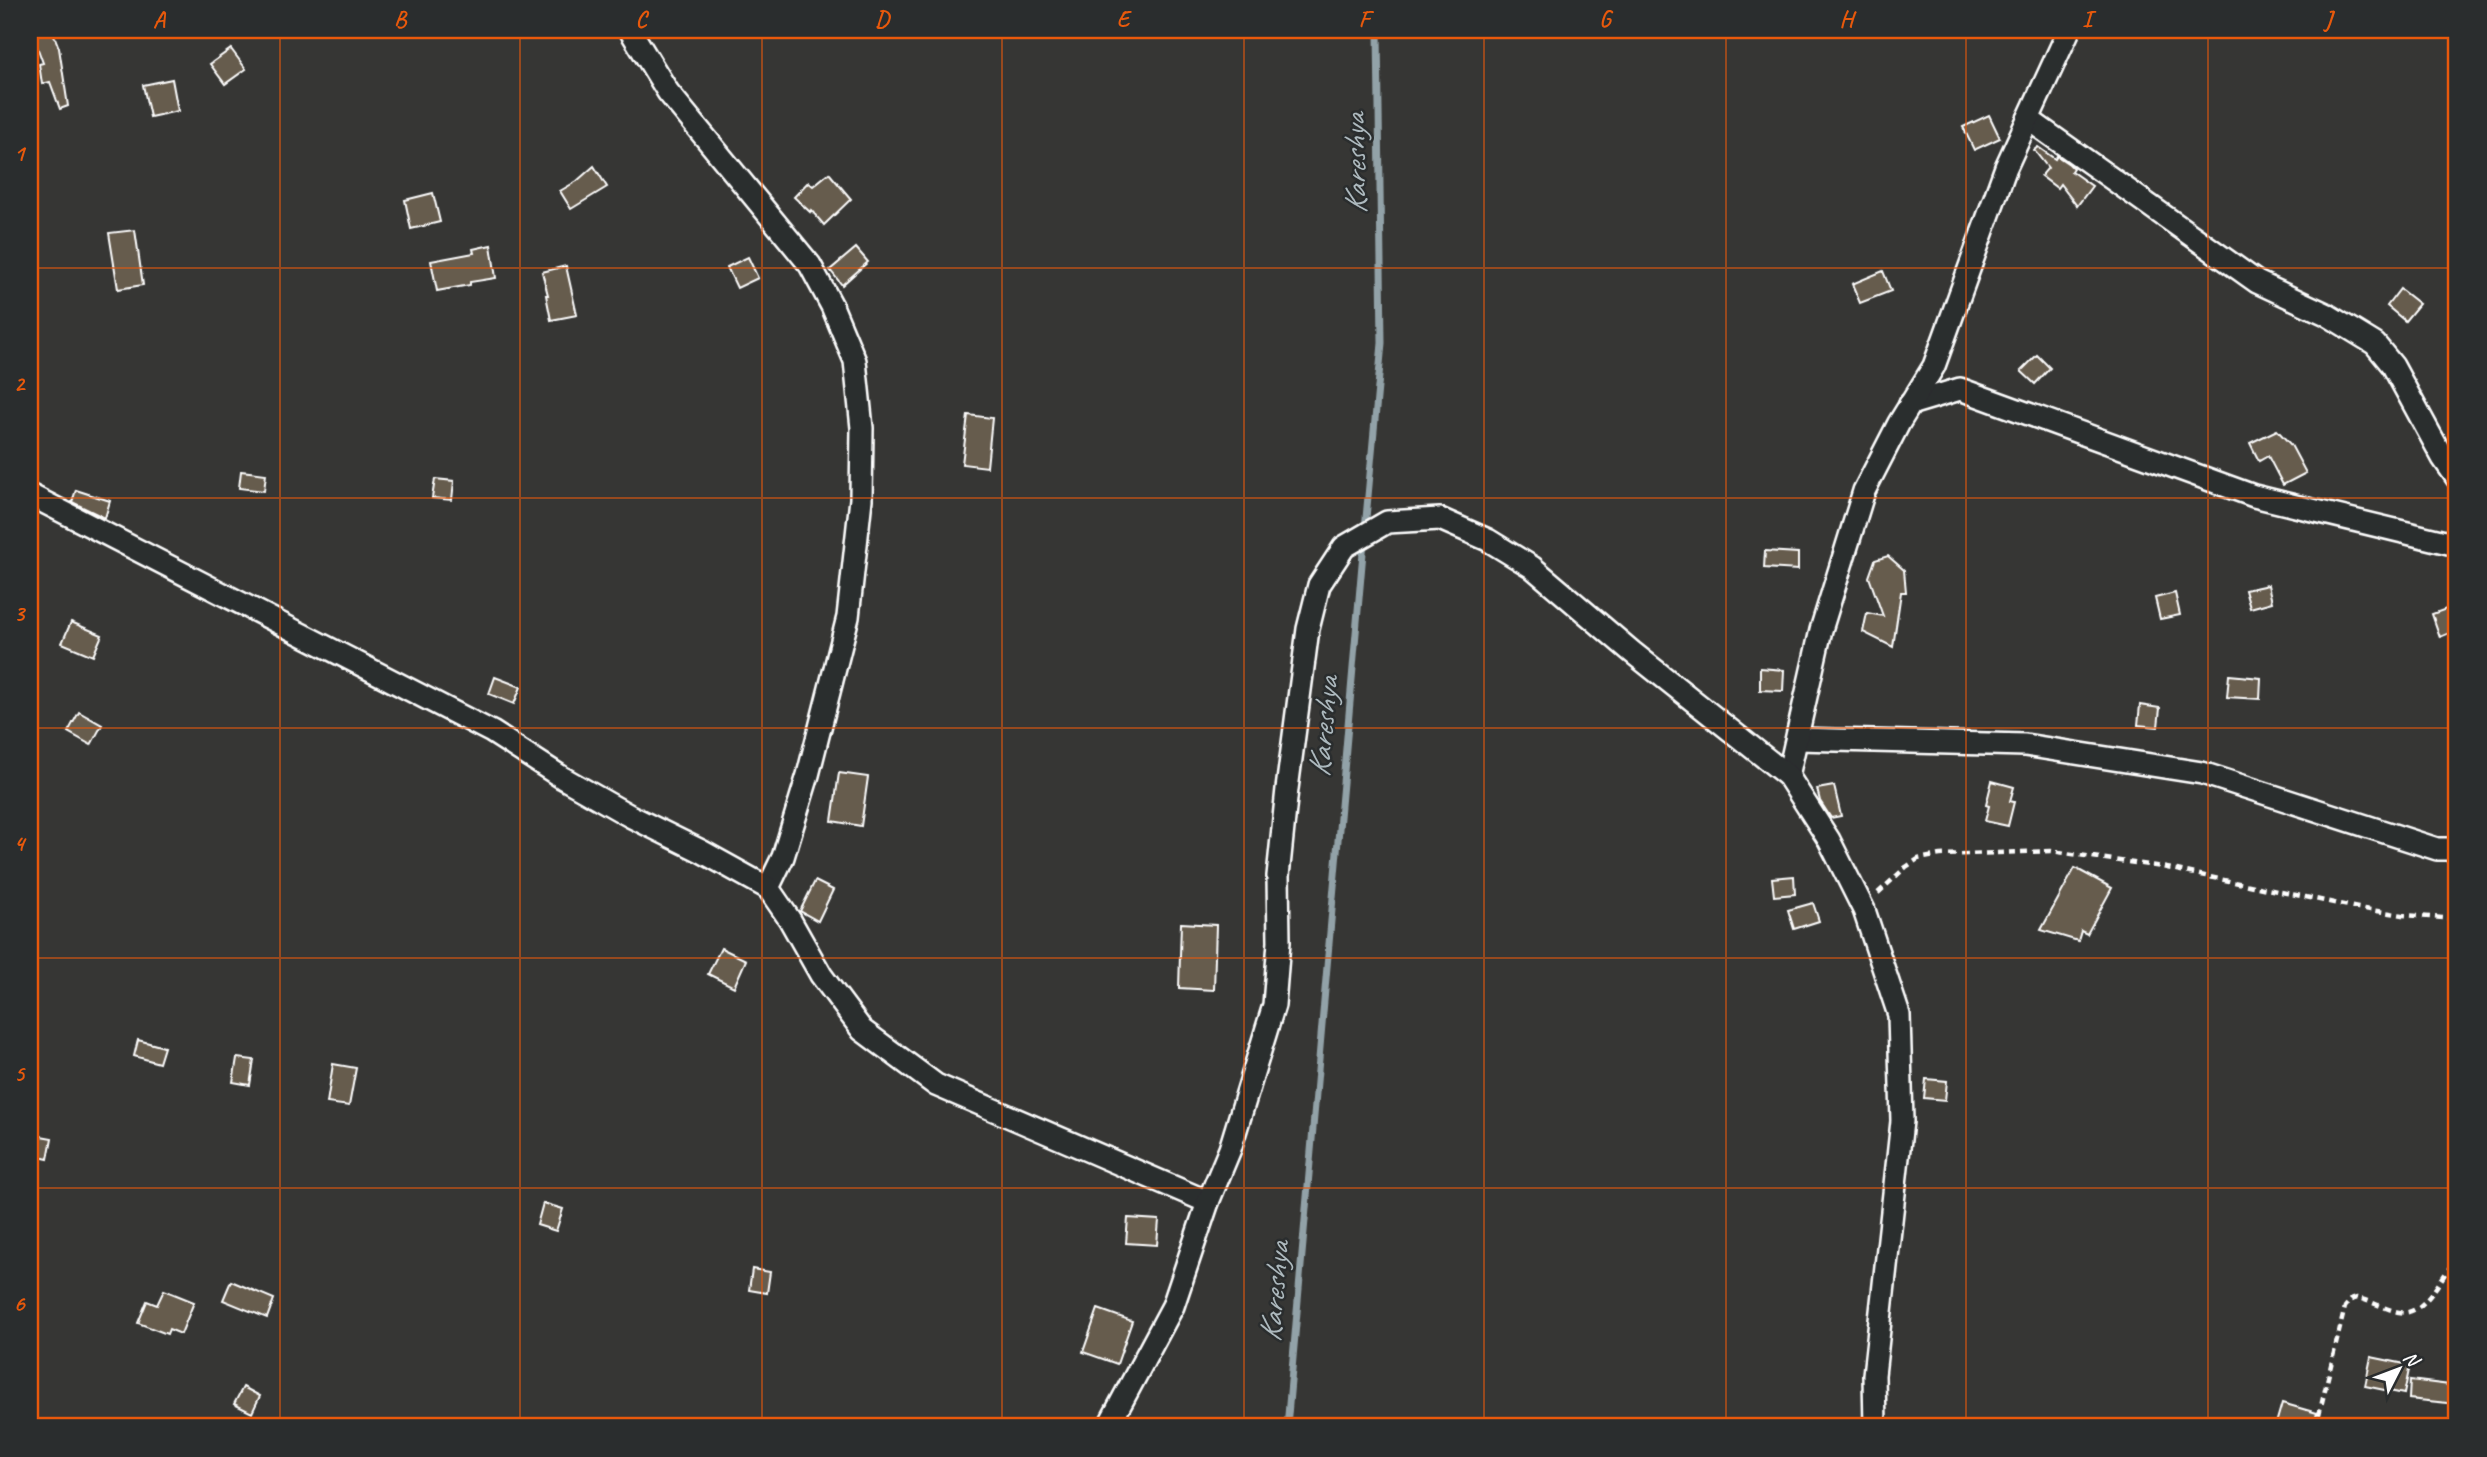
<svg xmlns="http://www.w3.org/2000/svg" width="2487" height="1457" font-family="Caveat,sans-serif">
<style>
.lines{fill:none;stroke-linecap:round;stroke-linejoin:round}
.stream{stroke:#92a2a8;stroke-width:7}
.building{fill:#665b4d;stroke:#fff;stroke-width:2}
.street-casing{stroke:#fff;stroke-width:26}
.path{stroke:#fff;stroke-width:4.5;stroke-dasharray:7 5;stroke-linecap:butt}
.street{stroke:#2a2d2e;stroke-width:21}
.grid{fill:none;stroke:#e8590c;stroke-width:2;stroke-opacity:0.55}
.labels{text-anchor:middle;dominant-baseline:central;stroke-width:5;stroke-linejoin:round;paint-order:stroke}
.water-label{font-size:32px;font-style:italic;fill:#adb9be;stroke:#2a2d2e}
.neatline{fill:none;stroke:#e8590c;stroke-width:2.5}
.grid-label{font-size:23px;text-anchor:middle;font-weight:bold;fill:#e8590c}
</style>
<rect width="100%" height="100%" fill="#363634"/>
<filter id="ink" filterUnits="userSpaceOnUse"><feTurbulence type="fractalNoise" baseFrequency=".0143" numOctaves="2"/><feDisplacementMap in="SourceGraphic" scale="14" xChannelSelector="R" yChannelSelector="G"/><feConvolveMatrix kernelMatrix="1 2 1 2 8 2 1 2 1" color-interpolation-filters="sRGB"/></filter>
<g filter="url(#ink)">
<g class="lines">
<!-- stream -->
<g class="stream">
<polyline points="1365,529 1382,343 1378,30"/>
<polyline points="1287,1427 1364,541"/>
</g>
</g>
<!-- building -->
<g class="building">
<polygon points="31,30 52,30 59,48 68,106 60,109 50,82 42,84 39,64 43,63"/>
<polygon points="231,49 246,69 225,84 210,64"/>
<polygon points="172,79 178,111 150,117 143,85"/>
<polygon points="1989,115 2000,138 1974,150 1963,127"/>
<polygon points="2038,147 2055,159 2057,156 2069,164 2073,168 2071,171 2092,186 2077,206 2060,184 2057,188 2041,176 2048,168 2034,150"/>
<polygon points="594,166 607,187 571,209 560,191 577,181"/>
<polygon points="829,173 851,199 824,225 811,210 810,212 794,197 808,182 813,186"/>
<polygon points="433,193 440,222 411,229 405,200"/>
<polygon points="135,230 143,285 118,289 109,233"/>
<polygon points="491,245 496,278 470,282 470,285 437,291 431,261 474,253 473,249"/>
<polygon points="856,248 868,262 842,285 830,270"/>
<polygon points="748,257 758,278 737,288 727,267"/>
<polygon points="566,266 577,315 551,320 546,295 548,295 542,272"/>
<polygon points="1883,271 1891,291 1860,303 1852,284"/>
<polygon points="2400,289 2419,304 2405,321 2387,306"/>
<polygon points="2037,355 2050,368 2035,384 2021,371"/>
<polygon points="968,415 992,418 987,467 962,464"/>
<polygon points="2277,430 2291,445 2306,473 2283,485 2268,456 2259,461 2250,443"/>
<polygon points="241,471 266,474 264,491 239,488"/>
<polygon points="435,479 454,481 452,500 432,498"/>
<polygon points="76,490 110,501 105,518 72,502"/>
<polygon points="1765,551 1798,553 1798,570 1764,568"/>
<polygon points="1888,556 1904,570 1906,592 1901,592 1893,647 1863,632 1867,613 1883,616 1869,577 1875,560"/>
<polygon points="2268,585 2272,602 2250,608 2245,590"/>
<polygon points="2175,593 2180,615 2160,619 2155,598"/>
<polygon points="2449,608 2457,630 2440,637 2432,614"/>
<polygon points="71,622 102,635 93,656 62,643"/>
<polygon points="1760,668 1784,670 1783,691 1760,690"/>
<polygon points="2229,675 2261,678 2260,699 2227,697"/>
<polygon points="495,677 521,687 514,704 489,694"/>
<polygon points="2140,705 2160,708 2158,727 2138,725"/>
<polygon points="79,712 102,725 91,745 68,732"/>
<polygon points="839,773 868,777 861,826 832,821"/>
<polygon points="1992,781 2014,787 2010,801 2014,802 2008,826 1985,821 1989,806 1986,805"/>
<polygon points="1834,786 1841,816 1831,818 1820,801 1817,789"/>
<polygon points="2075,868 2112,888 2087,934 2081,931 2078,941 2041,930"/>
<polygon points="1794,876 1795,894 1774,896 1772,878"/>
<polygon points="815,881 833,890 818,921 800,911"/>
<polygon points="1813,903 1819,921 1794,929 1788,910"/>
<polygon points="1181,923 1216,925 1214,990 1179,988"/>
<polygon points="721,948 746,960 734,987 708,974"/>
<polygon points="138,1040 164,1047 159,1063 134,1056"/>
<polygon points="237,1058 254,1060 250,1085 233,1082"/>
<polygon points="333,1064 356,1068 349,1106 327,1103"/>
<polygon points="1926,1079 1947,1081 1945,1100 1924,1098"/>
<polygon points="30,1134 52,1138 48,1159 30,1155"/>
<polygon points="543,1203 563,1209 556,1231 537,1225"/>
<polygon points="1128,1218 1159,1220 1157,1245 1126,1243"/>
<polygon points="752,1269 770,1272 767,1293 749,1290"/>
<polygon points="231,1281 274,1299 267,1318 223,1300"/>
<polygon points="164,1290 194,1302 181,1334 169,1329 167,1334 138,1323 147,1301 157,1305"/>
<polygon points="1098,1309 1132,1321 1117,1364 1083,1352"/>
<polygon points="2371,1357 2410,1365 2404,1394 2365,1386"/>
<polygon points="2410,1380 2457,1386 2457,1404 2409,1399"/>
<polygon points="243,1387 260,1396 252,1413 234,1404"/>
<polygon points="2282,1403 2317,1413 2313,1427 2275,1427"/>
</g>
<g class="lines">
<!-- street casing -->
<g class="street-casing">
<g id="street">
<polyline points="630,30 668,92 810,265 832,306 855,361 862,428 861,499 848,617 808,775 783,857 768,888"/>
<polyline points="2028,119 2257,282 2326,314 2375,344 2393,366 2443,458 2457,478"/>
<polyline points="1910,404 1960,389 2254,496 2457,545"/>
<polyline points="30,495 492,732 563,778 630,816 701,851 768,888 790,920 821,975 862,1030 936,1085 1208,1202"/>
<polyline points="1798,739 2025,745 2202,773 2437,849 2457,849"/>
<polyline points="1788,776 1821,630 1864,491 1899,423 1934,366 2006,167 2069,30"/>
<polyline points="1108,1427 1173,1306 1208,1202 1230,1149 1274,1005 1279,942 1278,876 1287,789 1308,629 1319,585 1344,547 1387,522 1440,519 1488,540 1532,567 1632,652 1788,776 1829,840 1864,910 1899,1015 1902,1121 1874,1375 1875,1427"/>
</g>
</g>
<!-- path -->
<g class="path">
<polyline points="1878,893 1906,867 1918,859 1940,855 2051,851 2162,867 2358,908 2403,915 2457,919"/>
<path d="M2316,1427l29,-120 6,-7 6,-2c14,3 28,11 42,14 26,6 42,-38 58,-53"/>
</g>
<!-- street -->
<use href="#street" class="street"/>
</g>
</g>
<!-- grid -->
<path class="grid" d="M280,30v1397M520,30v1397M762,30v1397M1002,30v1397M1244,30v1397M1484,30v1397M1726,30v1397M1966,30v1397M2208,30v1397M30,268h2427M30,498h2427M30,728h2427M30,958h2427M30,1188h2427"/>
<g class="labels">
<!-- water labels -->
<g class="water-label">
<text transform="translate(1355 164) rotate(-91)">Kareshya</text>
<text transform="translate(1323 727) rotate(-85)">Kareshya</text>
<text transform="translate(1274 1292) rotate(-85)">Kareshya</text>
</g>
</g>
<!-- margin -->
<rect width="2487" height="1457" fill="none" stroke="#2a2d2e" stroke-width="77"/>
<!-- north arrow -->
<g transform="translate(2399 1369) rotate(48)" stroke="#2a2d2e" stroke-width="5" paint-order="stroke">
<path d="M0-5L12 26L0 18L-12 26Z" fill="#ffffff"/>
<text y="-10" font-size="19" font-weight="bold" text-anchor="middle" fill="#ffffff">N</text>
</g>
<rect x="38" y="38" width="2410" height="1380" class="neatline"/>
<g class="grid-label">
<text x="159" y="27">A</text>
<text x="400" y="27">B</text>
<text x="641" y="27">C</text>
<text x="882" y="27">D</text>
<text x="1123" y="27">E</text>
<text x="1364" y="27">F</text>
<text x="1605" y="27">G</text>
<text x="1846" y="27">H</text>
<text x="2087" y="27">I</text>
<text x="2328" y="27">J</text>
<text x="19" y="161">1</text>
<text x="19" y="391">2</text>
<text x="19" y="621">3</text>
<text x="19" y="851">4</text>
<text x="19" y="1081">5</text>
<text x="19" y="1311">6</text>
</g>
</svg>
